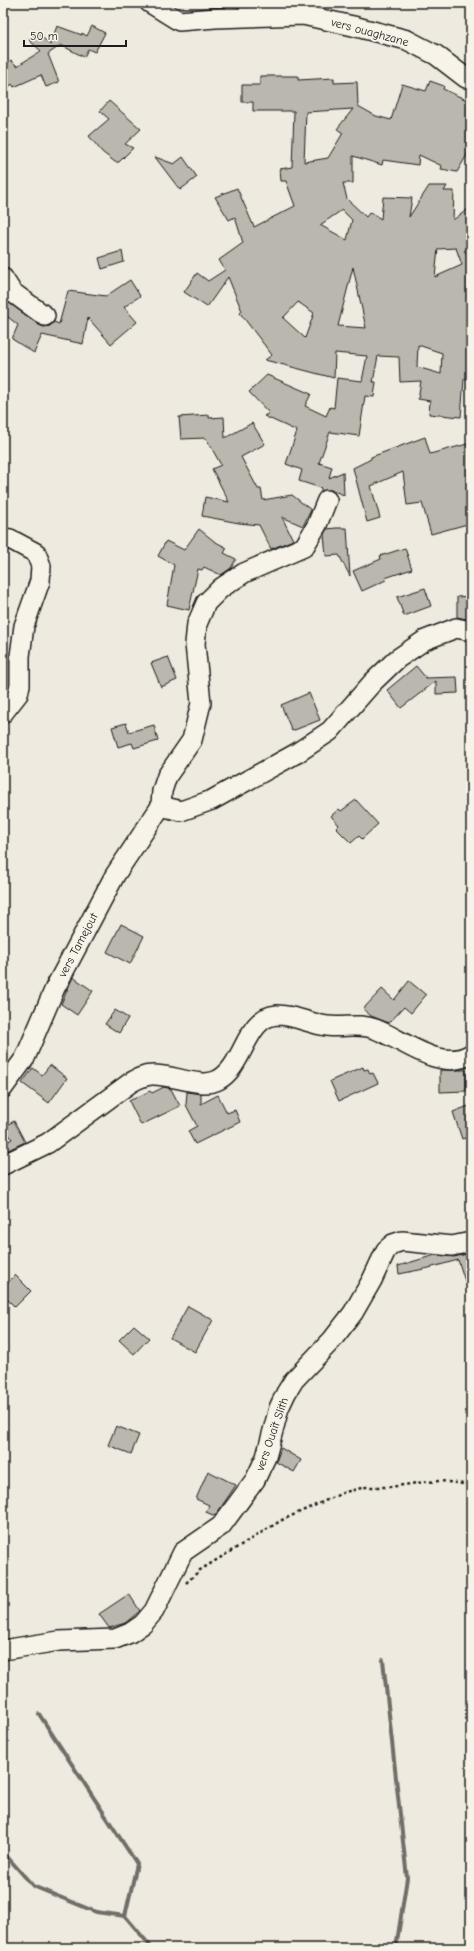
<svg xmlns="http://www.w3.org/2000/svg" width="474" height="1951" font-family="'Comic Neue',sans-serif">
<style>
.lines{fill:none;stroke-linecap:round;stroke-linejoin:round}
.stream{stroke:#6f6d69;stroke-width:4}
.building{fill:#bab7af;stroke:#1c1c1c;fill-rule:evenodd}
.minor-casing{stroke:#1c1c1c;stroke-width:22}
.path{stroke:#1c1c1c;stroke-width:2.5;stroke-dasharray:3 3;stroke-linecap:butt}
.minor{stroke:#f7f3e8;stroke-width:19}
.labels{text-anchor:middle;dominant-baseline:central;stroke-width:4;stroke-linejoin:round;paint-order:stroke}
.street-label{font-size:12px;fill:#1c1c1c;stroke:#f7f3e8}
</style>
<rect width="100%" height="100%" fill="#eeeae0"/>
<filter id="ink" filterUnits="userSpaceOnUse"><feTurbulence type="fractalNoise" baseFrequency=".025" numOctaves="2"/><feDisplacementMap in="SourceGraphic" scale="8" xChannelSelector="R" yChannelSelector="G"/><feConvolveMatrix kernelMatrix="1 2 1 2 8 2 1 2 1" color-interpolation-filters="sRGB"/></filter>
<g filter="url(#ink)">
<g class="lines">
<!-- stream -->
<g class="stream">
<polyline points="383,1660 407,1878 396,1948"/>
<polyline points="39,1714 137,1864 125,1916 152,1948"/>
<polyline points="3,1852 33,1886 96,1912 125,1916"/>
</g>
</g>
<!-- building -->
<g class="building">
<polygon points="57,26 82,35 82,33 87,36 92,26 105,33 95,52 88,49 84,57 61,45 48,54 59,82 46,87 41,75 14,87 12,84 3,92 3,67 11,60 17,66 41,51 29,40 37,32 50,45"/>
<path d="M260,76h38v4l36,-2v5l23,-1 1,24 18,10 15,4 11,-36 24,7 4,-10 14,5 -1,3 28,13v46l-14,24 -16,-3 1,-3 -23,-11 -1,10 -35,-5 -1,5 -29,-9v27h-10l4,16 19,18 4,-5 11,7 2,-22 29,1 -3,19 20,-31h18l-3,5h10l-1,29 18,-13v38l-7,6 7,6v122h-7l-3,38 -32,-3 1,-13 -12,-2 3,-18 -21,1 -1,-25 -21,-1 -5,26h3l-2,15 -9,-1 -6,40 -29,-4 -11,31 13,4 -3,11 14,-6 1,23 -13,-5 -10,1v-3l-22,-7 3,-11 -16,-6 11,-33 -33,-15 5,-3 -20,-21 18,-17 44,19 -6,12 21,10 4,-9 4,1 3,-30 25,3 5,-25 -32,-3 -1,25 -69,-18 7,-5 -32,-42 2,-2 -14,-34 -21,30 -23,-15 13,-19 11,8 17,-11 -6,-10 24,-17 -8,-26 -6,3 -14,-23 22,-9 17,39 41,-21 -9,-25h-5l-1,-12 12,-2 2,-56h-41v-9h-11v-17h18zM353,109l-16,20 6,4 -15,25 -24,4 2,-50zM342,210l10,10 -5,20 -27,-15zM456,248l6,17 -27,12 3,-28zM353,267l13,61 -28,-2zM298,302l16,11 -9,25 -22,-20zM418,345l24,8 -1,21 -24,-7z"/>
<polygon points="109,101 141,129 125,144 133,148 119,162 115,162 102,152 89,136 109,119 100,111"/>
<polygon points="155,157 174,164 183,157 197,177 180,190"/>
<polygon points="122,251 124,262 102,269 99,258"/>
<polygon points="130,280 140,296 124,307 137,322 111,344 88,318 83,344 42,335 34,353 12,339 18,325 3,313 3,298 39,325 44,327 50,326 54,322 59,324 68,291 106,296"/>
<polygon points="209,415 209,418 224,417 225,438 252,423 265,444 241,457 258,489 261,489 263,500 292,495 311,510 303,526 282,517 293,540 271,549 259,525 239,523 202,516 205,497 229,502 212,469 221,465 206,438 181,439 179,417"/>
<polygon points="425,437 430,454 471,443 471,523 431,534 422,503 407,505 403,472 371,486 380,518 367,522 353,468 371,459 371,457"/>
<polygon points="336,528 347,528 350,576 339,555 326,556 324,534 327,529"/>
<polygon points="199,529 214,541 227,548 224,553 236,559 231,568 221,575 204,567 202,570 198,569 189,610 167,605 174,565 158,556 166,541 184,550"/>
<polygon points="405,548 412,569 385,578 386,580 362,591 353,571 381,559 380,556"/>
<polygon points="425,588 431,606 404,616 397,597"/>
<polygon points="471,596 471,620 457,617 457,597"/>
<polygon points="168,657 177,680 161,687 151,663"/>
<polygon points="416,666 426,678 457,677 458,693 436,694 436,681 401,708 387,690"/>
<polygon points="309,693 320,720 292,731 281,705"/>
<polygon points="126,723 129,732 154,725 158,741 134,748 132,743 118,747 112,727"/>
<polygon points="356,800 378,824 362,839 359,836 351,843 336,828 339,825 331,816 339,809 341,811"/>
<polygon points="121,924 144,936 130,964 107,952"/>
<polygon points="73,977 93,991 77,1015 61,1004"/>
<polygon points="409,981 426,995 411,1013 404,1007 389,1023 371,1016 363,1009 382,989 394,1000"/>
<polygon points="115,1010 128,1018 119,1033 105,1024"/>
<polygon points="50,1065 67,1078 49,1103 22,1083 33,1068 42,1075"/>
<polygon points="363,1067 364,1070 368,1069 370,1074 373,1073 378,1083 339,1101 330,1081"/>
<polygon points="440,1070 466,1070 466,1091 440,1092"/>
<polygon points="164,1087 171,1089 180,1106 141,1125 129,1101 150,1091 152,1093"/>
<polygon points="187,1092 201,1094 201,1104 218,1095 227,1113 235,1110 240,1122 195,1144 188,1131 197,1126 186,1105"/>
<polygon points="471,1105 471,1136 462,1139 453,1112"/>
<polygon points="14,1121 25,1142 4,1152 3,1144 12,1139 4,1127"/>
<polygon points="471,1253 471,1293 469,1293 458,1260 429,1268 399,1274 398,1266 435,1255 454,1257"/>
<polygon points="15,1275 31,1291 15,1307 3,1295 3,1288"/>
<polygon points="188,1306 213,1320 195,1352 170,1338"/>
<polygon points="134,1325 149,1338 134,1354 119,1340"/>
<polygon points="116,1426 139,1435 131,1454 108,1445"/>
<polygon points="281,1448 301,1460 294,1472 276,1462"/>
<polygon points="208,1471 236,1485 215,1516 206,1512 209,1505 196,1499"/>
<polygon points="129,1594 140,1611 125,1623 109,1628 99,1614"/>
</g>
<g class="lines">
<!-- minor casing -->
<g class="minor-casing">
<g id="minor">
<polyline points="150,3 179,21 215,18 303,15 353,26 407,40 436,55 466,78"/>
<polyline points="3,278 12,292 45,316"/>
<polyline points="3,538 10,539 36,553 41,566 40,581 24,626 20,656 20,685 18,694 3,713"/>
<polyline points="161,806 162,791 167,776 192,740 201,703 195,644 197,624 206,603 221,588 244,573 304,547 317,525 327,500"/>
<polyline points="161,806 181,811 212,800 297,753 330,731 373,682 397,659 425,640 456,628 471,631"/>
<polyline points="3,1088 25,1058 55,988 115,875 161,806"/>
<path d="M3,1165l45,-22 82,-60c7,-4 14,-8 22,-8 20,-1 49,14 66,5 27,-14 27,-63 59,-65 17,0 34,9 50,11 17,2 32,-3 48,3 28,10 65,44 96,25"/>
<polyline points="3,1650 59,1641 115,1639 130,1633 143,1624 154,1611 183,1552 221,1526 255,1480 266,1457 279,1408 286,1393 294,1380 332,1340 353,1313 372,1280 386,1250 393,1244 402,1241 452,1246 471,1242"/>
</g>
</g>
<!-- path -->
<polyline class="path" points="186,1583 200,1570 282,1520 345,1492 366,1487 390,1487 424,1482 441,1481 471,1485"/>
<!-- minor -->
<use href="#minor" class="minor"/>
</g>
</g>
<g class="labels">
<!-- street labels -->
<g class="street-label">
<text transform="translate(370 32) rotate(15)">vers ouaghzane</text>
<text transform="translate(78 945) rotate(-62)">vers Tamejout</text>
<text transform="translate(272 1434) rotate(-71)">vers Ouaït Slith</text>
</g>
</g>
<!-- margin -->
<rect width="474" height="1951" fill="none" stroke="#f7f3e8" stroke-width="16"/>
<rect x="8" y="8" width="458" height="1935" fill="none" stroke="#1c1c1c" stroke-width="1.5" filter="url(#ink)"/>
<!-- scale -->
<path d="M24 40v6h102v-6" fill="none" stroke="#1c1c1c" stroke-width="2"/>
<text x="30" y="40" font-size="12" fill="#1c1c1c" stroke="#f7f3e8" stroke-width="3" paint-order="stroke">50 m</text>
</svg>
